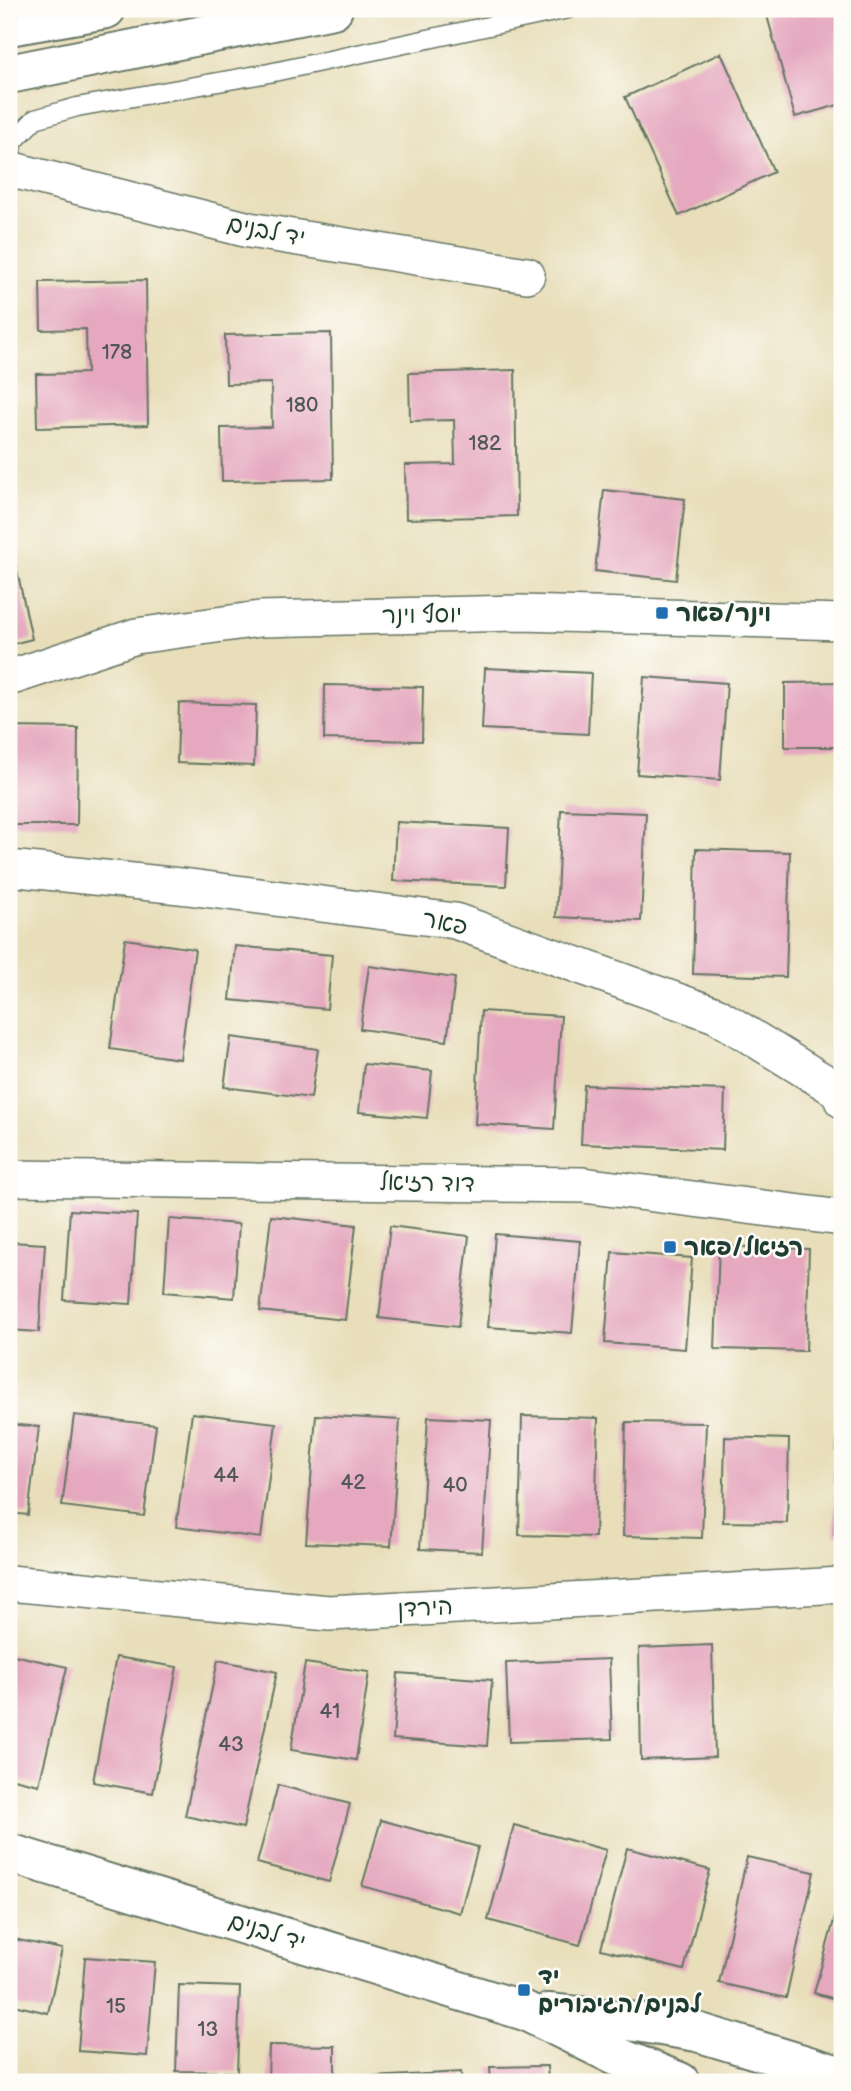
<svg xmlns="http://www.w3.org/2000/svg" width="851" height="2091" font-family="'Balsamiq Sans','Playpen Sans Hebrew',sans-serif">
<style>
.building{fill:#e5a8bf}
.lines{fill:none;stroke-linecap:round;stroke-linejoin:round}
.service-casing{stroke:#657563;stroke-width:21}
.minor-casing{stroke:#657563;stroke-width:38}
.tertiary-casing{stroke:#657563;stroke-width:42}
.service{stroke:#fff;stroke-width:18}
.minor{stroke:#fff;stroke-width:35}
.tertiary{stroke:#fff;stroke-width:38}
.poi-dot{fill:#1f6fb2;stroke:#fdfcf7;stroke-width:2.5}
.labels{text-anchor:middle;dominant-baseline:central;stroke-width:5;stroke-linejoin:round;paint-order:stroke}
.number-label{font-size:21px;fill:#505857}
.street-label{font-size:24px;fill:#1f3d34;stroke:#fdfcf7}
.poi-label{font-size:24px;font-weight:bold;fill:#1f3d34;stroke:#fdfcf7;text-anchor:start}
</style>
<rect width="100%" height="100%" fill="#fdfcf7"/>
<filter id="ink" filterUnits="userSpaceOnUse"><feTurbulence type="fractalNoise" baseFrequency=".0143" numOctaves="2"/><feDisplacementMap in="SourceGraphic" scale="14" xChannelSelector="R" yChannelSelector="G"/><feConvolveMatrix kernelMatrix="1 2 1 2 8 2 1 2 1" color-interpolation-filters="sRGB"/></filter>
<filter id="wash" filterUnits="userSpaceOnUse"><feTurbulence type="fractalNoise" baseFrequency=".00686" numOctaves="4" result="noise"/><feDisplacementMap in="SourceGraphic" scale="28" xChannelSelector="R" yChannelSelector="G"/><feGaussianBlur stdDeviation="1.57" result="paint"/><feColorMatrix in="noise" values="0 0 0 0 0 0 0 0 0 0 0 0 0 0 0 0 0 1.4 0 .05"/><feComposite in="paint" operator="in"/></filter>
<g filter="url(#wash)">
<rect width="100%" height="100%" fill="#e8deba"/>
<g id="blocks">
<!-- building -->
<g class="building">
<polygon points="780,9 842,9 842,104 795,117 766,12"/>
<polygon points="721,53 774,172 679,216 625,97"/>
<polygon points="146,280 148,425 37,428 36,374 87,373 86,329 41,330 40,282"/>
<polygon points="331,333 333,479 222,481 221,428 272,427 271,383 226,384 225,335"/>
<polygon points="515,370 517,516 406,519 405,465 455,464 454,420 410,421 409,373"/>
<polygon points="604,490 685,499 676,580 595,571"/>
<polygon points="15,561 32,639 9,645 9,562"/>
<polygon points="485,668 591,673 588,734 482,729"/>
<polygon points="644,677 727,683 720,780 637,774"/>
<polygon points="842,682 842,747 785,747 785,683"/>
<polygon points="325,685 423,687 422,741 324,739"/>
<polygon points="179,703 256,705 254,766 177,763"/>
<polygon points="9,727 78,728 77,825 9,825"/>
<polygon points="561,810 646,813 641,921 556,917"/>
<polygon points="396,822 509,828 506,886 393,881"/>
<polygon points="696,849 790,852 786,977 693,974"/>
<polygon points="125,939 195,949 180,1059 110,1049"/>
<polygon points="235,946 332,955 327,1009 230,1000"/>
<polygon points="369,966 455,978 447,1041 360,1029"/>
<polygon points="481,1011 561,1016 554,1129 475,1124"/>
<polygon points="231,1037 318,1049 311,1098 224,1087"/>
<polygon points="364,1064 432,1071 427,1118 359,1112"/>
<polygon points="584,1085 725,1090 723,1150 581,1144"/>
<polygon points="70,1210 137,1214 131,1304 64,1300"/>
<polygon points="271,1216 356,1225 345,1320 260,1311"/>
<polygon points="169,1219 239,1224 234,1298 164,1292"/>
<polygon points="390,1226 469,1236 458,1327 379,1318"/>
<polygon points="495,1234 580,1241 572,1333 488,1327"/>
<polygon points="9,1242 45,1244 39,1332 9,1330"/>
<polygon points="719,1246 809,1249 806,1351 715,1349"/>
<polygon points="612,1252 692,1258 685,1349 605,1343"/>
<polygon points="840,1305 842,1305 842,1344 838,1344"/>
<polygon points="192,1413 276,1423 261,1538 176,1527"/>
<polygon points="74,1415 156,1425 144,1516 62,1506"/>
<polygon points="316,1415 400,1420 391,1546 306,1543"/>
<polygon points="522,1416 598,1418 595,1537 519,1535"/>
<polygon points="428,1417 491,1420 482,1552 420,1549"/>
<polygon points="626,1422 706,1423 702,1538 623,1536"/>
<polygon points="9,1424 39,1427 28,1515 9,1513"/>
<polygon points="725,1437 789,1439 787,1523 723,1522"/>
<polygon points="837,1437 842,1437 842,1535 834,1535"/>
<polygon points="712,1645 715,1757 641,1760 639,1648"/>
<polygon points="9,1654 67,1667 39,1785 9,1778"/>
<polygon points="116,1657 177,1667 153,1793 93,1782"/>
<polygon points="609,1659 612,1739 509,1742 506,1663"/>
<polygon points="218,1660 277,1672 243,1828 185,1816"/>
<polygon points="305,1663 369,1672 356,1760 291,1750"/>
<polygon points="398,1673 492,1680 487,1746 393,1739"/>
<polygon points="278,1785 350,1804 329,1882 257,1863"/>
<polygon points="381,1820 478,1847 460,1913 362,1886"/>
<polygon points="514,1825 606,1850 580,1945 488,1920"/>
<polygon points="627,1848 710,1870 684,1970 601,1949"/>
<polygon points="747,1857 814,1872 786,1998 719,1983"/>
<polygon points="841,1895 842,1896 842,2001 814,1993"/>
<polygon points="9,1938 62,1949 48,2013 9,2004"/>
<polygon points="85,1957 155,1962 147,2056 78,2051"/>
<polygon points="179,1985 240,1987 237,2072 176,2071"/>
<polygon points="269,2045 335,2046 335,2082 268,2082"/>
<polygon points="547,2066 548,2082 491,2082 490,2067"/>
<polygon points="461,2072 462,2082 373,2082 373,2077"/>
</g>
</g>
</g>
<g filter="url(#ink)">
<use href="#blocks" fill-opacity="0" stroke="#657563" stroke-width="2"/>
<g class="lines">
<!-- service casing -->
<g class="service-casing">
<polyline id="service" points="9,158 14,141 35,119 77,107 269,73 568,9"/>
</g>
<!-- minor casing -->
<g class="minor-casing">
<g id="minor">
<polyline points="9,169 249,230 527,275"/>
<polyline points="9,678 136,636 260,619 521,613 842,622"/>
<polyline points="9,868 189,887 455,921 716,1015 839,1091 842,1100"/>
<polyline points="9,1178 583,1185 842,1218"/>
<polyline points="9,1583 329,1613 842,1585"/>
</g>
</g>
<!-- tertiary casing -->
<g class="tertiary-casing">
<g id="tertiary">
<polyline points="9,26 106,9"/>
<polyline points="9,74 333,9"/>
<polyline points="9,1853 525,2011 616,2056 680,2082"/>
<polyline points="548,2013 637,2022 697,2032 842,2076"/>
</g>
</g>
<!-- service -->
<use href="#service" class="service"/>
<!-- minor -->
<use href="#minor" class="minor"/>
<!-- tertiary -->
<use href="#tertiary" class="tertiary"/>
</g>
</g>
<!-- markers -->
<g class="poi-dot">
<rect x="655" y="606" width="14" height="14" rx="3.5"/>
<rect x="663" y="1240" width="14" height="14" rx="3.5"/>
<rect x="517" y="1983" width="14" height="14" rx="3.5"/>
</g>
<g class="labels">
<!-- number labels -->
<g class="number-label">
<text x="117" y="352">178</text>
<text x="302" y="405">180</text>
<text x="485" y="443">182</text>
<text x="226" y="1475">44</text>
<text x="353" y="1482">42</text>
<text x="455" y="1485">40</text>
<text x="330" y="1711">41</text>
<text x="231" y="1744">43</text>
<text x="116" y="2006">15</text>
<text x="208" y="2029">13</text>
</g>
<!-- street labels -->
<g class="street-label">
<text transform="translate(266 231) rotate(11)">יד לבנים</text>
<text transform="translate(422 615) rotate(-1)">יוסף וינר</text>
<text transform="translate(445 923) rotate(12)">פאר</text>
<text transform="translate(427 1183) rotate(1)">דוד רזיאל</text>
<text transform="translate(425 1608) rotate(-3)">הירדן</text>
<text transform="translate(267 1932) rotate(17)">יד לבנים</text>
</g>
<!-- poi labels -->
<g class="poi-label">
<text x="676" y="613">וינר/פאר</text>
<text x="684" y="1247">רזיאל/פאר</text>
<text x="538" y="1976">יד<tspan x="538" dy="28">לבנים/הגיבורים</tspan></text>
</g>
</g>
<!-- margin -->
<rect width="851" height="2091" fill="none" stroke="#fdfcf7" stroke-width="35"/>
</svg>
